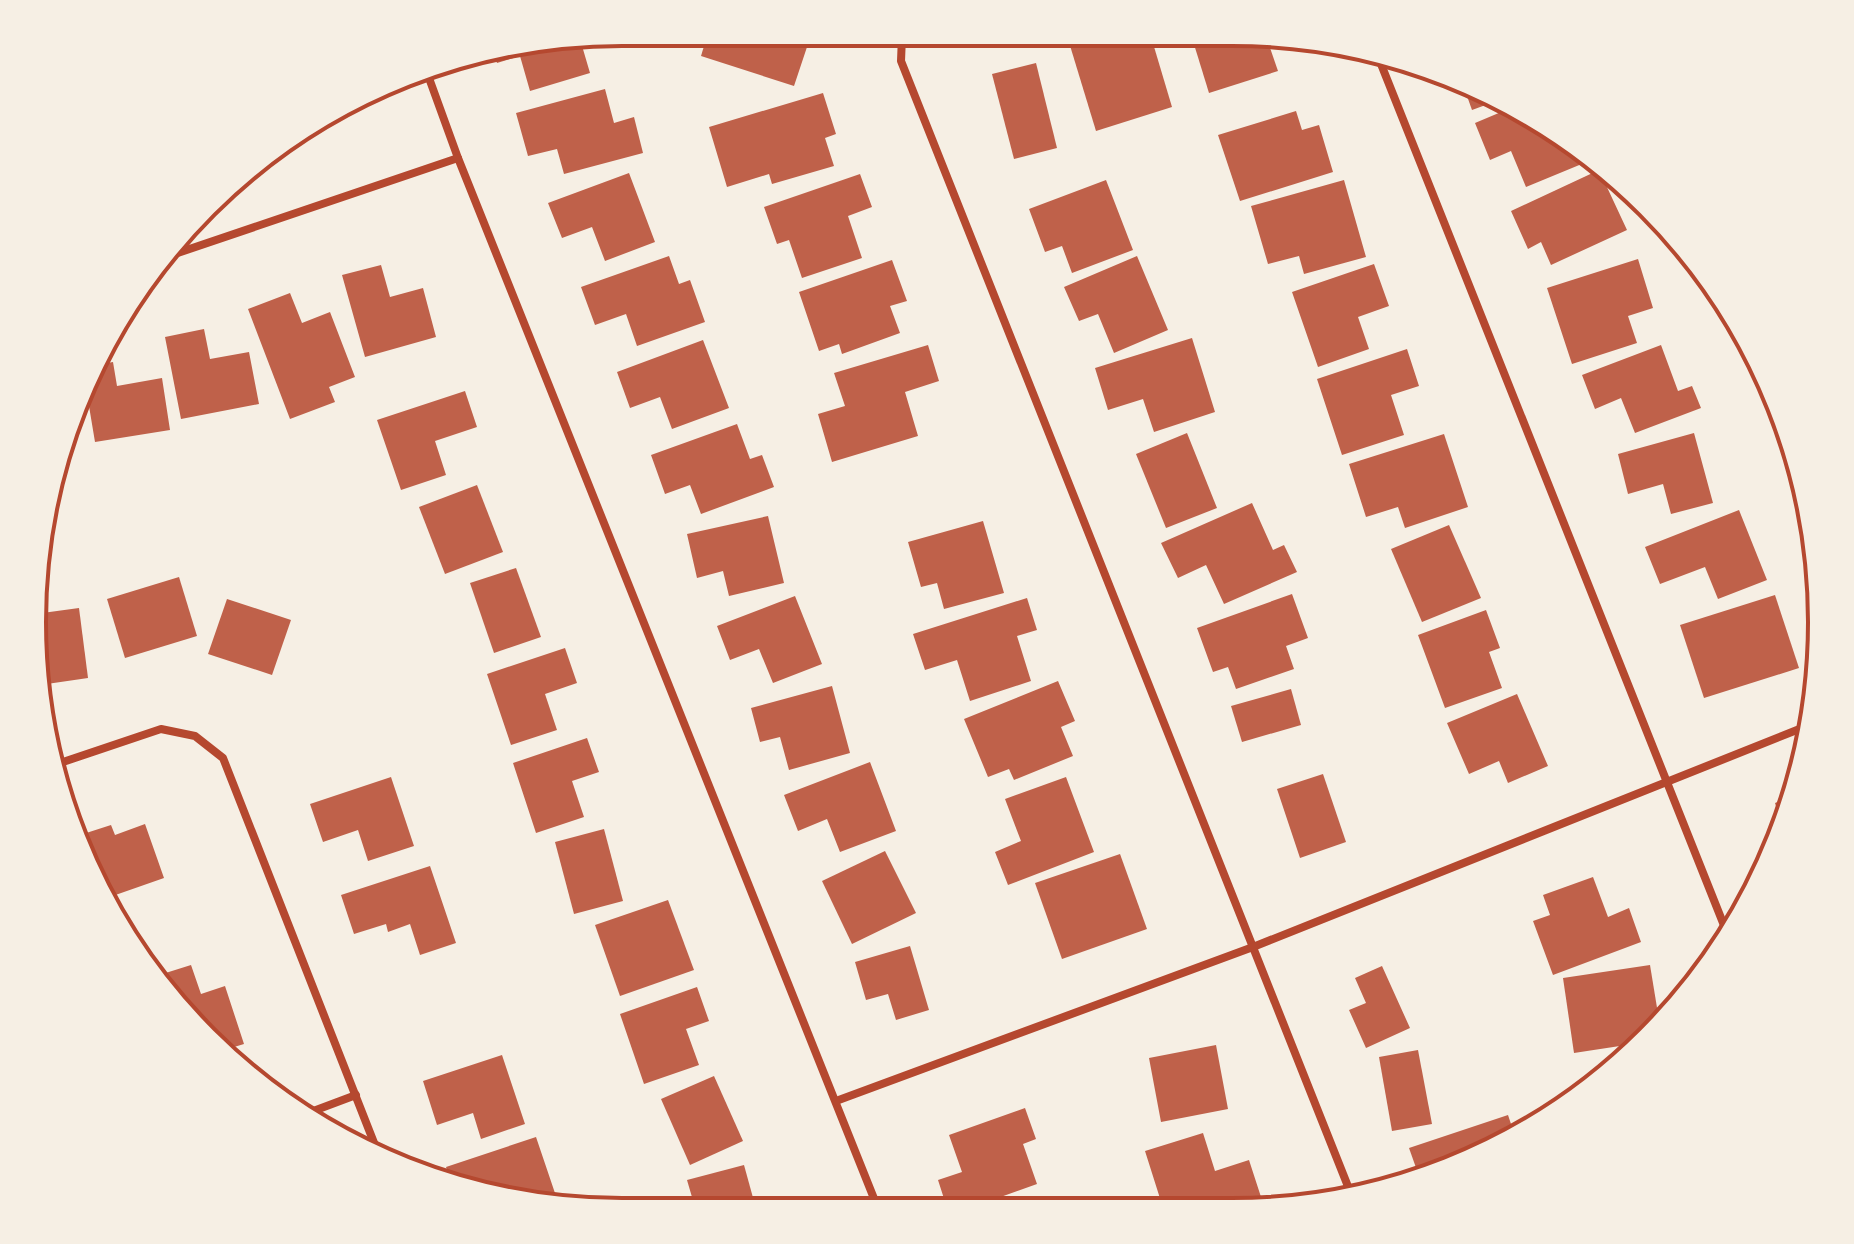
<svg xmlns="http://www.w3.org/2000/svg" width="1854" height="1244" font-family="Manrope,sans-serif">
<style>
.building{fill:#bf614a}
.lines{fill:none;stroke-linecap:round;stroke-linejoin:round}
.minor{stroke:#b5482f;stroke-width:8}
.rim{fill:none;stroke:#b5482f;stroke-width:4}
</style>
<rect width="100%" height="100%" fill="#f6efe4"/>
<!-- building -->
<g class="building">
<polygon points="708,33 811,35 794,86 701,56"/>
<polygon points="580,39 590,73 530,91 520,56 497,63 493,53"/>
<polygon points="1068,39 1152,40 1172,107 1096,131"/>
<polygon points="1193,41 1268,42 1278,71 1209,93"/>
<polygon points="1036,63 1057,148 1014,159 992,74"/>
<polygon points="1462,82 1493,93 1502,99 1472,110"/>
<polygon points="605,89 614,123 634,117 643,153 564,174 557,149 528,156 516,113"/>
<polygon points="823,93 836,134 825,138 834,166 772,184 769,174 727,187 709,127"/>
<polygon points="1513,107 1544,129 1589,161 1526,187 1511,151 1490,160 1475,123"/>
<polygon points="1296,111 1302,130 1319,125 1333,172 1240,201 1218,135"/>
<polygon points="1599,170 1627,230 1551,265 1541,242 1528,249 1511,211"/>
<polygon points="629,173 655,242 605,261 592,227 562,238 548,203"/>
<polygon points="860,174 872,207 848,216 862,258 802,278 789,240 777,244 764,207"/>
<polygon points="1106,180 1133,250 1072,273 1062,246 1045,252 1029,209"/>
<polygon points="1344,180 1366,257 1304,274 1299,256 1268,264 1251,206"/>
<polygon points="669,256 679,284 690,280 705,322 637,346 626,314 595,325 581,287"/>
<polygon points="1137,256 1168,330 1114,353 1098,314 1079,321 1064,287"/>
<polygon points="1638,259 1653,308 1628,316 1637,343 1572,364 1547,288"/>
<polygon points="892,260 907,301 890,306 900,333 842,354 839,344 819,351 799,292"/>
<polygon points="1374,264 1389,306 1358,317 1369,349 1318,367 1292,292"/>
<polygon points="381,265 390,297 423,288 436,337 365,357 342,275"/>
<polygon points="290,293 302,323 330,312 355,377 329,387 335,402 290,419 248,309"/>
<polygon points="204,329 210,359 249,352 259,404 181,419 165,337"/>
<polygon points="1192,338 1215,412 1154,432 1143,399 1108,410 1095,368"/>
<polygon points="703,340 729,408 672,429 660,397 630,408 617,372"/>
<polygon points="928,345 939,381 905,392 918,436 832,462 818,414 845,406 834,373"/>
<polygon points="1661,345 1678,391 1692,386 1701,408 1635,433 1621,398 1595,409 1582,375"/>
<polygon points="1407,349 1419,386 1391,395 1404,435 1342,455 1317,379"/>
<polygon points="113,362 117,386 162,378 170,430 95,442 85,382 95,365"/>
<polygon points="465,391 477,427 435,441 446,475 401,490 377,420"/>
<polygon points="737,424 750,459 762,455 774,487 701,514 690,485 665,494 651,455"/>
<polygon points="1187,433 1217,508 1166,528 1136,454"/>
<polygon points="1694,433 1713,503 1671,514 1663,484 1628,494 1618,454"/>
<polygon points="1444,434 1468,507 1405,528 1398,507 1366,517 1349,464"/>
<polygon points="477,485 503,552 445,574 419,507"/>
<polygon points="1252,503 1273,550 1284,545 1297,572 1224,604 1206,565 1178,578 1161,543"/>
<polygon points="1739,510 1767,580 1718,599 1705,567 1660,584 1645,547"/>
<polygon points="768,516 784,583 729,596 723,571 697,578 687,534"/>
<polygon points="983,521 1004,593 944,609 937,583 921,587 908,542"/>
<polygon points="1449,525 1481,598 1422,622 1391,549"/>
<polygon points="516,568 541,637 494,653 470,583"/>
<polygon points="179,577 197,636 125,658 107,599"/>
<polygon points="1292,594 1308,638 1286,646 1294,669 1236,689 1228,667 1213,672 1197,628"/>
<polygon points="1775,595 1799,668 1704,698 1680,625"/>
<polygon points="795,596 822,664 773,683 759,649 730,660 717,626"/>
<polygon points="1027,598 1037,630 1017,636 1031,681 970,701 957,660 925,670 913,634"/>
<polygon points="227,599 291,620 272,675 208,654"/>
<polygon points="79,608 88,678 40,685 35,614"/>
<polygon points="1486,610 1500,648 1489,652 1502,688 1445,708 1418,635"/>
<polygon points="565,648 577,683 545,694 557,730 511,745 487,674"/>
<polygon points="1058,681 1075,721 1061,727 1073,756 1014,780 1009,769 988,777 964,719"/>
<polygon points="832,686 850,753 789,770 780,737 760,742 751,708"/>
<polygon points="1291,689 1301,725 1242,742 1231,706"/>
<polygon points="1517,694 1548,766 1508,783 1499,761 1469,774 1447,723"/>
<polygon points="587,738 599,772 572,781 584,817 536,833 513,763"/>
<polygon points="870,762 896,831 840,852 827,819 798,831 784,795"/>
<polygon points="1323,774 1346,842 1300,858 1277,789"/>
<polygon points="391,777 414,846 368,861 358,830 323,842 310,804"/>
<polygon points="1066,777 1094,852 1008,885 995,852 1021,841 1005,799"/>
<polygon points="1793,796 1788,813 1783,828 1775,803"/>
<polygon points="145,824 164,878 104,899 80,835 111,825 115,835"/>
<polygon points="604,829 623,901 574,914 555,842"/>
<polygon points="885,851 916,913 852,944 822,881"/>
<polygon points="1120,854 1147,929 1062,959 1035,883"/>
<polygon points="430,866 456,943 420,955 410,924 388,932 386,924 354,934 341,895"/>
<polygon points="1593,877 1608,917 1629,908 1641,942 1553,975 1533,921 1550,915 1543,895"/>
<polygon points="668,900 694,970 620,996 595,925"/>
<polygon points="910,946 929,1010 896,1020 888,994 866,1000 855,962"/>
<polygon points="191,965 201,994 225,986 244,1044 221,1051 205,1040 156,976"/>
<polygon points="1650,965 1660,1026 1650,1039 1646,1042 1574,1053 1563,978"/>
<polygon points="1382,966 1410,1028 1366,1048 1349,1010 1366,1003 1355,978"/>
<polygon points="697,987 709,1021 686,1029 699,1065 644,1084 620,1014"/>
<polygon points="1216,1045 1228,1109 1161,1122 1149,1058"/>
<polygon points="1418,1050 1432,1124 1392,1131 1379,1057"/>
<polygon points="502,1055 525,1124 481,1139 473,1113 437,1125 423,1081"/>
<polygon points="714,1076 743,1141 690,1165 661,1099"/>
<polygon points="1025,1108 1036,1139 1023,1144 1037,1184 970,1208 947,1208 938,1180 962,1172 949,1135"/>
<polygon points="1508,1115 1515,1136 1458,1167 1420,1179 1409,1148"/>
<polygon points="1203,1133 1215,1171 1249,1160 1261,1197 1213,1212 1164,1211 1145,1151"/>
<polygon points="536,1137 558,1202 514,1201 510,1190 493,1196 451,1182 446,1167"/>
<polygon points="744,1165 755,1205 694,1204 687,1180"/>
<polygon points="1041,1196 1046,1209 1009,1209 1009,1208"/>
</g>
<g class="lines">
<!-- minor -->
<g class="minor">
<polyline points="902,36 901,61 1353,1199"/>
<polyline points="1377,54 1729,938"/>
<polyline points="425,67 458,158 877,1206"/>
<polyline points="157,260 458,158"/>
<polyline points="54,765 161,729 195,736 223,758 380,1158"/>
<polyline points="836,1101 1253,947 1812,724"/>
<polyline points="308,1113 356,1095"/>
</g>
</g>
<!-- crop -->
<path d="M0 0H1854V1244H0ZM622 46H1232A576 576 0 0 1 1808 622V622A576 576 0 0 1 1232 1198H622A576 576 0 0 1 46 622V622A576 576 0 0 1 622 46Z" fill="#f6efe4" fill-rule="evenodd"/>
<path class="rim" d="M622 46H1232A576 576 0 0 1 1808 622V622A576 576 0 0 1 1232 1198H622A576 576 0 0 1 46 622V622A576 576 0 0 1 622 46Z"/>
</svg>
